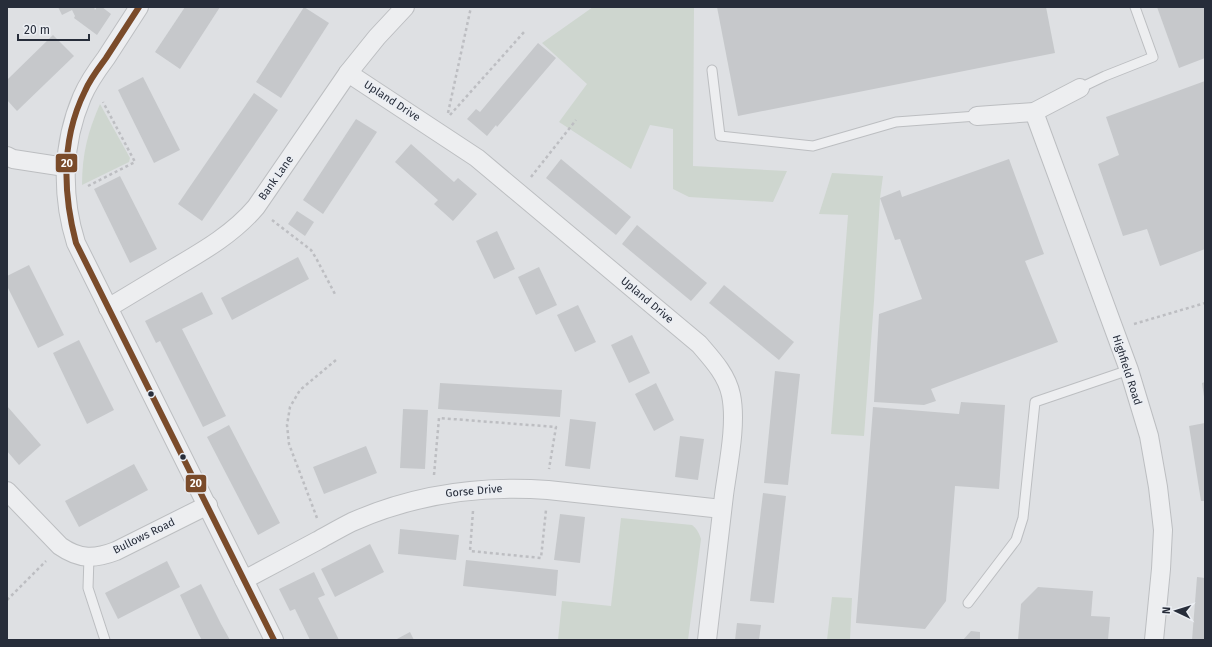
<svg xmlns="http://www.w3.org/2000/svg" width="1212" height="647" font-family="'Fira Sans',sans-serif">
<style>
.green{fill:#ced6cf}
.building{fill:#c6c8cb}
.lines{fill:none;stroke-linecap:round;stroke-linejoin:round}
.service-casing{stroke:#bcbec1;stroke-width:11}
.minor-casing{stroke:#bcbec1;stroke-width:20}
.path{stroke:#bdbec2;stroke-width:2.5;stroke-dasharray:3 3;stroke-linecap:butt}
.service{stroke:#edeef0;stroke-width:9}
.minor{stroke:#edeef0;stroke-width:18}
.bus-1-casing{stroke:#ebeef3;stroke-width:9}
.bus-1{stroke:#7a4b2a;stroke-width:6}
.bus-dot{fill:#272d3a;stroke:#ebeef3;stroke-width:1.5}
.labels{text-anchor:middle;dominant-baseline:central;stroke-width:3.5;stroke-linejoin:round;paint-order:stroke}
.street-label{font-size:11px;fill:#272d3a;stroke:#ebeef3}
.line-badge{stroke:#ebeef3;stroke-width:1.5}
.badge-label{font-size:11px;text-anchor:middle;font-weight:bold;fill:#fff}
</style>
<rect width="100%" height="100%" fill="#dee0e3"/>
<!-- green -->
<g class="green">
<polygon points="593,7 694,7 693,166 787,171 773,202 689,197 673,189 673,129 650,125 631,169 559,122 587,84 542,43"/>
<path d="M100,104l30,54 -1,4 -47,23c0,-31 6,-54 18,-81z"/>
<polygon points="832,173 883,176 880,198 874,301 864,436 831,434 848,215 819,214"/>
<path d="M621,518l71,7c5,4 7,8 9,14l-13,101h-130l4,-39 49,5z"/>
<polygon points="832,597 852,598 850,640 827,640"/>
</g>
<!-- building -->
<g class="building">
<polygon points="58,7 94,7 95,10 97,7 102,7 111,14 97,35 74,18 75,16 72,10 62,15"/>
<polygon points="185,7 220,7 180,69 155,52"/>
<polygon points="304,7 329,23 281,98 256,82"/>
<polygon points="717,7 1046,7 1055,53 738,116"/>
<polygon points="1157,7 1205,7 1205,58 1179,68"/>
<polygon points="53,35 74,56 17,111 7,100 7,80"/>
<polygon points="538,43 556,58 497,127 496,125 487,136 467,119 476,109 480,112"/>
<polygon points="143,77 180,150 154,163 118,90"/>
<polygon points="1205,81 1205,249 1160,266 1147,229 1123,236 1098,164 1119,155 1106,117"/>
<polygon points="254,93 278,110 202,221 178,204"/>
<polygon points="356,119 377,132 323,214 303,200"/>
<polygon points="411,144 454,182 458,178 477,194 453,221 434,204 438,200 395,162"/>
<polygon points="561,159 631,217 616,235 546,178"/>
<polygon points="1009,159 1044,254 1025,261 1058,342 931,389 936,401 924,405 874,402 879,314 922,299 900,239 895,240 880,198 900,190 902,197"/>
<polygon points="120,176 157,249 130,263 94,189"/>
<polygon points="297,211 314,222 305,236 288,224"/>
<polygon points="637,225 707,283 691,301 622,244"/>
<polygon points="497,231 515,269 494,279 476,241"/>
<polygon points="298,257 309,279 232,320 221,298"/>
<polygon points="29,265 64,335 38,348 7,286 7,276"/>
<polygon points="539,267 557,305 536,315 518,277"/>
<polygon points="724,285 794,342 779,360 709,303"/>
<polygon points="202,292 213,314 182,329 226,416 203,427 160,341 156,343 145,321"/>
<polygon points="578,305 596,342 575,352 557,315"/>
<polygon points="632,335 650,373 629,383 611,345"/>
<polygon points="79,340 114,410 87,424 53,353"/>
<polygon points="775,371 800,374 788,485 764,483"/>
<polygon points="1205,382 1205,397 1204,397 1202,383"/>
<polygon points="440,383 562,390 560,417 438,409"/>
<polygon points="656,383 674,420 654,431 635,394"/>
<polygon points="961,402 1005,405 999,489 955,486 946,601 925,629 856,623 873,407 959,414"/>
<polygon points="7,406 41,445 19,465 7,451"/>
<polygon points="403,409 428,410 425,469 400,468"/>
<polygon points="570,419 596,422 590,469 565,466"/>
<polygon points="1205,423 1205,501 1201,501 1189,426"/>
<polygon points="229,425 280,523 258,535 207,437"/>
<polygon points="680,436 704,439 698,480 675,477"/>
<polygon points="366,446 377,473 324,494 313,467"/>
<polygon points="134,464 148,490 79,527 65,501"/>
<polygon points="763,493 786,496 774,603 750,601"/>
<polygon points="560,514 585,517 580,563 554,560"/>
<polygon points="400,529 459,535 456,560 398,554"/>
<polygon points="370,544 384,572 335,597 321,569"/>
<polygon points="466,560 558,570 556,596 463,586"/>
<polygon points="167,561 180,587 118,619 105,593"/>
<polygon points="314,572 325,595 318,598 339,640 310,640 295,609 290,611 279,589"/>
<polygon points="1197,577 1205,578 1205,640 1192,640"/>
<polygon points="201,584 221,624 230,640 202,640 199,635 180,595"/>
<polygon points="1038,587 1093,591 1091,616 1110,617 1108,640 1018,640 1021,604"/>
<polygon points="737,623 761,625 759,640 735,640"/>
<polygon points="971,631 980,632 980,640 963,640"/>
<polygon points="410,632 414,640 395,640"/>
</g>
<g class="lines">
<!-- service casing -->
<g class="service-casing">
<g id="service">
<polyline points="712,70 720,136 813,146 896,122 977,116"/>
<polyline points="1080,88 1105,76 1153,57 1135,7"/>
<polyline points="89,557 88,588 105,640"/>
<polyline points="968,603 1016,540 1023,518 1035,402 1129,370"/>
</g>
</g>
<!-- minor casing -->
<g class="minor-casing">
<g id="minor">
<path d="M139,7c-11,17 -22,34 -33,51 -9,12 -18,25 -24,39 -20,47 -21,98 -6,146l198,397"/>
<path d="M348,73l129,85 222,186c13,15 28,31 32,51 6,29 -3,70 -7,100 -6,48 -11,97 -17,145"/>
<polyline points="1034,112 1129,370 1149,436 1158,487 1163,530 1161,569 1154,640"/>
<polyline points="977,116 1034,112 1080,88"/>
<polyline points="7,156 13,159 65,167"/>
<path d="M108,308c23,-14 45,-27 68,-41 29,-17 58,-34 80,-60l92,-134 29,-36 28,-30"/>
<path d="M7,491l53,55c20,14 35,13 56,5l92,-46"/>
<path d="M244,580c24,-13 49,-26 73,-39 11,-6 23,-13 35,-19 63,-28 127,-37 196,-32l174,19"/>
</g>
</g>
<!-- path -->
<g class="path">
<polyline points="448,113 471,7"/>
<polyline points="450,115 525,31"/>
<polyline points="531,177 576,120"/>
<polyline points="88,186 135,162 103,102"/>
<polyline points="272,220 311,250 316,258 336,296"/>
<polyline points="1134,324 1205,303"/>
<polyline points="434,475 439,418 556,427 549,469"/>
<polyline points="473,511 470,551 541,558 546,510"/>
<polyline points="317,518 289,444 287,425 290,407 300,390 336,360"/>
<polyline points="7,600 46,561"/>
</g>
<!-- service -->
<use href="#service" class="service"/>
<!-- minor -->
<use href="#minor" class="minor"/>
<!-- bus-1 casing -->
<g class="bus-1-casing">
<path id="bus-1" d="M139,7c-11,17 -22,34 -33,51 -8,11 -16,21 -21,33 -24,48 -22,102 -9,152l198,397"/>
</g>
<!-- bus-1 -->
<use href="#bus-1" class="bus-1"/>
</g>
<!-- markers -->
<g class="bus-dot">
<circle cx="151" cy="394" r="3.5"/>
<circle cx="183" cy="457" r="3.5"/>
</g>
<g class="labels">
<!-- street labels -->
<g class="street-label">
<text transform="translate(392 101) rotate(33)">Upland Drive</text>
<text transform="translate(276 178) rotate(-55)">Bank Lane</text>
<text transform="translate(647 300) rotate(40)">Upland Drive</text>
<text transform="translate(1127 370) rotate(72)">Highfield Road</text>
<text transform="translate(474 491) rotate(-5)">Gorse Drive</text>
<text transform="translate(144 536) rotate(-26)">Bullows Road</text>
</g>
</g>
<g class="line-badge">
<rect x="55" y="153" width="23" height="20" rx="4" fill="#7a4b2a"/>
<rect x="185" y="474" width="22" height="19" rx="4" fill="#7a4b2a"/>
</g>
<g class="badge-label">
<text x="67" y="167">20</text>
<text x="196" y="487">20</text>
</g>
<!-- border -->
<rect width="1212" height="647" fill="none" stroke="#272d3a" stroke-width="16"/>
<!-- north arrow -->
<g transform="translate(1176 611) rotate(274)" stroke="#ebeef3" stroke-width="3" paint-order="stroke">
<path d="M0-3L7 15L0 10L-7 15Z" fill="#272d3a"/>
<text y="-6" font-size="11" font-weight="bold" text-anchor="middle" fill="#272d3a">N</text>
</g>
<!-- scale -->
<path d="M18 34v6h71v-6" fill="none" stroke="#272d3a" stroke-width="2"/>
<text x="24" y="34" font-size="12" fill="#272d3a" stroke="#ebeef3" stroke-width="3" paint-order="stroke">20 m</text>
</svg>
